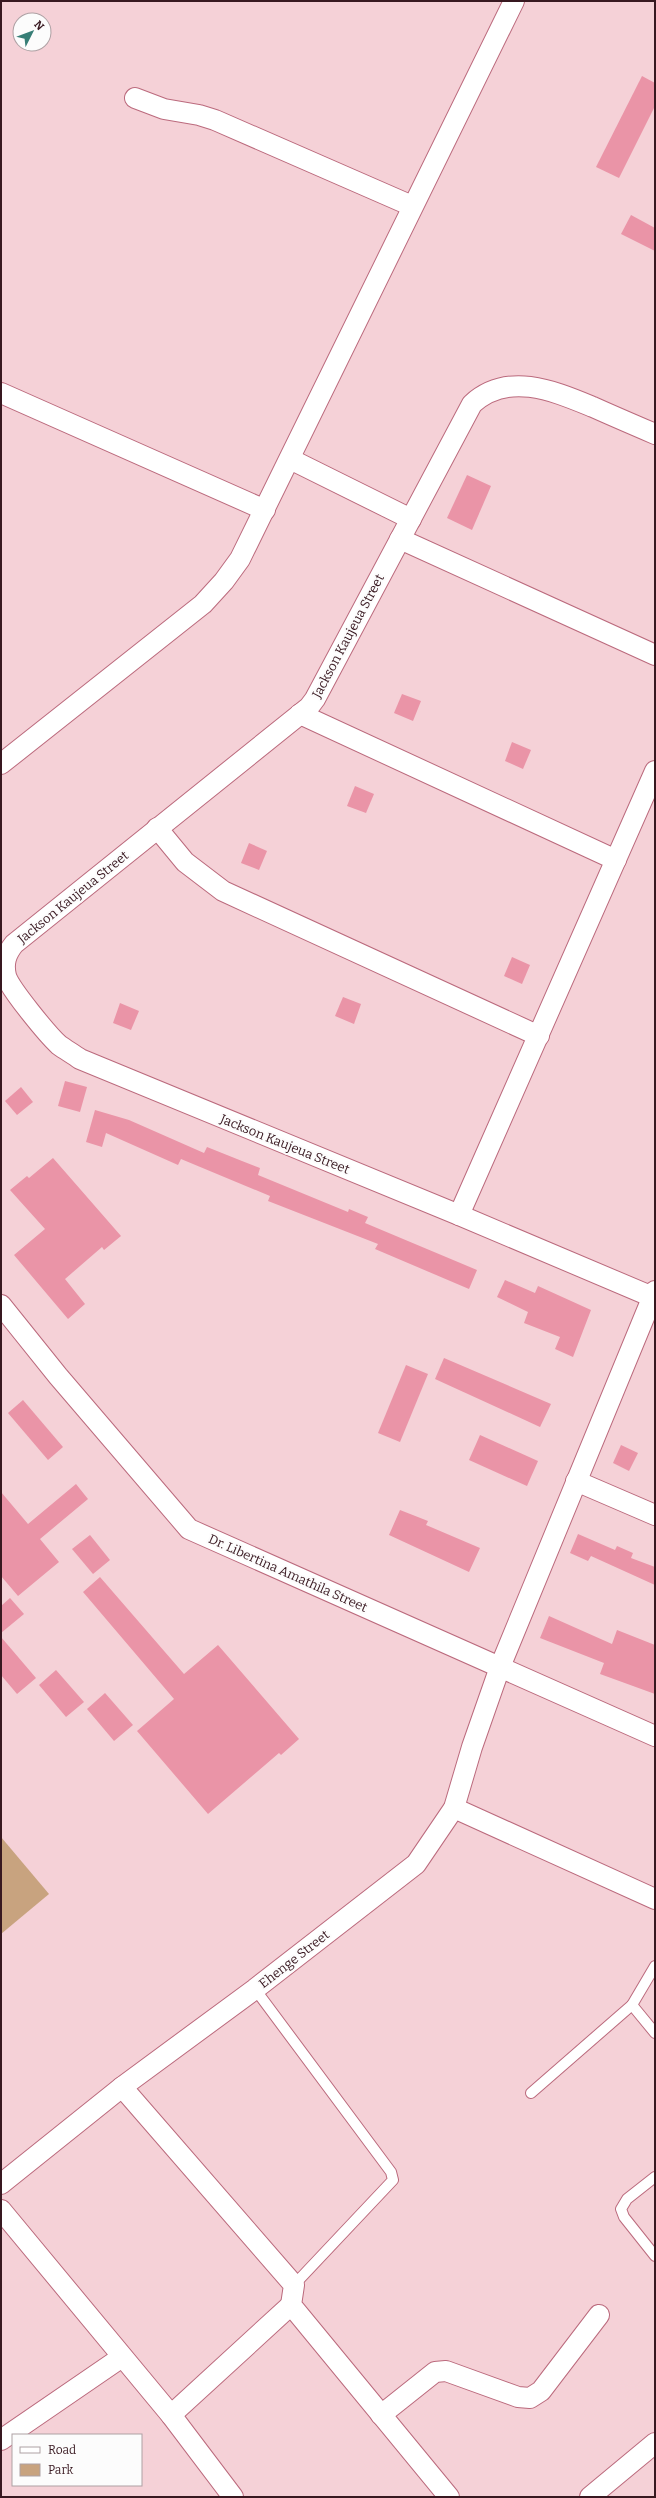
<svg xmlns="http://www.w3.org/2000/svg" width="656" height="2498" font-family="Bitter,serif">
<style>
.green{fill:#c8a37f}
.building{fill:#ea94a7}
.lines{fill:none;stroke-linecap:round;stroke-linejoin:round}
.lane-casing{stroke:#bb6a7d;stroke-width:12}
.street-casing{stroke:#bb6a7d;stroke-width:22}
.lane{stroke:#fff;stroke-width:10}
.street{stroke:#fff;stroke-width:20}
.labels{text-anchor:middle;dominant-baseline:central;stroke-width:4;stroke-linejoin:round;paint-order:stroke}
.street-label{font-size:13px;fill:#381820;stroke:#fcfcfc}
</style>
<rect width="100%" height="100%" fill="#f5d1d7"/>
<!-- green -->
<polygon class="green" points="1,1837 49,1894 1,1934"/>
<!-- building -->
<g class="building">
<polygon points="642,76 655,83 655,106 619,178 596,167"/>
<polygon points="631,215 655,228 655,251 621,234"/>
<polygon points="467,475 491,486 472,530 447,518"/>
<polygon points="402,694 421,701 413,721 394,713"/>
<polygon points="512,742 531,750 523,769 505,761"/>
<polygon points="355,786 374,794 366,813 347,806"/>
<polygon points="249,843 267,851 259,870 241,863"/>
<polygon points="512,957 530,965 522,984 504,976"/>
<polygon points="343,997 361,1004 354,1024 335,1016"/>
<polygon points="120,1003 139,1011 131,1030 113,1023"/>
<polygon points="65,1081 87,1087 80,1112 58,1106"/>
<polygon points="21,1087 33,1102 17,1115 5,1101"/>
<polygon points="95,1110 129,1120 204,1153 207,1147 242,1161 260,1168 258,1175 348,1212 349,1209 368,1217 365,1223 477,1270 469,1289 375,1249 378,1244 268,1201 270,1196 181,1159 178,1165 106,1133 102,1147 86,1142"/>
<polygon points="53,1158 121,1236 104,1250 102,1247 65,1279 85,1304 68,1319 14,1255 45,1229 10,1190 27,1176 29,1178"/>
<polygon points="505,1280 535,1293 538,1286 591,1310 573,1357 555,1349 560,1337 524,1323 528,1312 497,1297"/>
<polygon points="444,1358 551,1404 540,1427 435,1379"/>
<polygon points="406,1365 428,1374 400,1442 378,1433"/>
<polygon points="23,1400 63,1447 48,1460 8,1413"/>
<polygon points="480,1435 538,1461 527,1486 469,1460"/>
<polygon points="621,1445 638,1453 629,1471 613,1463"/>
<polygon points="76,1484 88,1499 40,1539 59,1562 18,1596 1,1576 1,1492 28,1524"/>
<polygon points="400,1510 428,1521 426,1525 480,1548 469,1572 389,1535"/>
<polygon points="578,1534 615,1550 617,1546 633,1553 631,1558 655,1567 655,1585 591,1556 588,1561 570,1553"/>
<polygon points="90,1535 110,1560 93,1574 72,1549"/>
<polygon points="100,1577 184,1674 218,1645 299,1739 281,1755 279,1753 208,1814 137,1731 174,1699 83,1592"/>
<polygon points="10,1598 24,1614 1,1633 1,1606"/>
<polygon points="549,1616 612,1644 617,1630 655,1645 655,1694 600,1674 604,1663 540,1638"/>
<polygon points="1,1637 36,1678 17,1694 1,1675"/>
<polygon points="56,1670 84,1702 66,1717 39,1685"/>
<polygon points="105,1693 133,1725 114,1741 87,1709"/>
</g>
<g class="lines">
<!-- lane casing -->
<g class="lane-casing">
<g id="lane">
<polyline points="655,1966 632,2005 655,2033"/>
<polyline points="255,1989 391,2172 393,2180 294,2285"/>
<polyline points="531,2093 632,2005"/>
<polyline points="655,2177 627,2199 621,2209 624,2217 655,2256"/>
</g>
</g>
<!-- street casing -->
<g class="street-casing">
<g id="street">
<polyline points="135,98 164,109 199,115 215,120 412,206"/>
<polyline points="1,393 265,510"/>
<path d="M655,434c-21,-9 -42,-18 -62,-27 -39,-16 -85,-36 -121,-3l-157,295 -6,8 -295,237c-8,10 -11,19 -8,32 4,13 42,59 53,69 7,5 14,9 21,14l379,156 196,83"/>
<polyline points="290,459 411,519"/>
<polyline points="400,539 655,655"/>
<polyline points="300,714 616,860"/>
<polyline points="1,764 203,604 224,581 240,559 514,1"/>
<polyline points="157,828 185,862 223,891 539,1036"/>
<polyline points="459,1215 655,771"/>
<polyline points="1,1305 58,1376 189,1529 655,1736"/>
<polyline points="576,1481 655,1515"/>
<polyline points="454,1808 655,1899"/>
<polyline points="122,2087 294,2285 291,2305 449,2497"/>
<polyline points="1,2184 122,2087 255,1989 416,1864 454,1808 472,1747 500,1667 655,1291"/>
<polyline points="1,2210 171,2415 233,2497"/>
<polyline points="171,2415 291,2305"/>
<polyline points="381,2415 435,2372 446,2371 518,2397 530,2398 541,2391 599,2315"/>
<polyline points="1,2440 122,2357"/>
<polyline points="590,2497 655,2443"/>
</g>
</g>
<!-- lane -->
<use href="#lane" class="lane"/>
<!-- street -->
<use href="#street" class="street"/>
</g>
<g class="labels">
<!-- street labels -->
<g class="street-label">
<text transform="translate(348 636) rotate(-62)">Jackson Kaujeua Street</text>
<text transform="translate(73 897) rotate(-39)">Jackson Kaujeua Street</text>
<text transform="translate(285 1144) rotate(22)">Jackson Kaujeua Street</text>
<text transform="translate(288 1573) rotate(24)">Dr. Libertina Amathila Street</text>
<text transform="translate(294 1959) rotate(-38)">Ehenge Street</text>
</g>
</g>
<!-- border -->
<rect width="656" height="2498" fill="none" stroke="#381820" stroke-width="4"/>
<!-- legend -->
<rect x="12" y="2434" width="130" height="52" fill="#fcfcfc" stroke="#aea1a4"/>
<rect x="20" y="2447" width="20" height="6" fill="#ffffff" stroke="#aea1a4"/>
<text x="48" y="2454" font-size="12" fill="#381820">Road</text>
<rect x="20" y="2464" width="20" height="12" fill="#c8a37f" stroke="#aea1a4"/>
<text x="48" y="2474" font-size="12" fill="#381820">Park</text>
<!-- north arrow -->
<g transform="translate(32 32) rotate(48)"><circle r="19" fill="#fcfcfc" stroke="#aea1a4"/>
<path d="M0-3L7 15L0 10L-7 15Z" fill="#377e76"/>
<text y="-6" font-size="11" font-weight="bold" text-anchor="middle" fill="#381820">N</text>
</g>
</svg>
